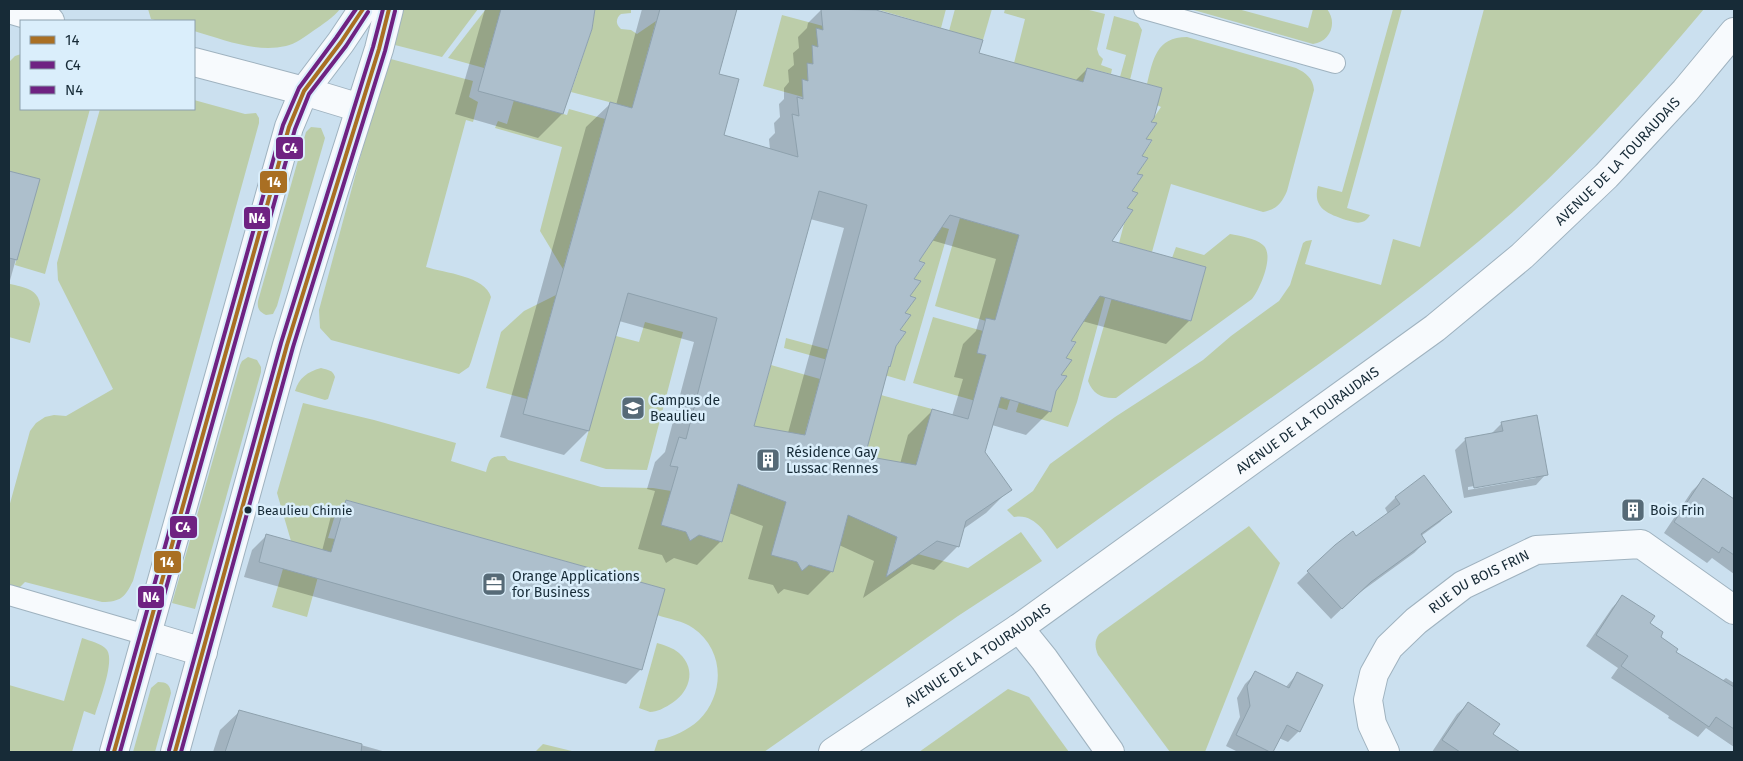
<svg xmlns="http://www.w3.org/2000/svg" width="1743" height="761" font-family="'Fira Sans',sans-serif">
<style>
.green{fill:#bccda9}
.shadow{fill:#0003;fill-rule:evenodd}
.building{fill:#adbfcc;stroke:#8ea1ad;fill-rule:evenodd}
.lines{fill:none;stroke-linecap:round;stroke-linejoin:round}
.lane-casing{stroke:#9fb2bf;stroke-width:22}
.street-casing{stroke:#9fb2bf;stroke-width:30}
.secondary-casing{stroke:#9fb2bf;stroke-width:30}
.lane{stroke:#f7fafd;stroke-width:20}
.street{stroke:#f7fafd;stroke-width:28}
.secondary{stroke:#f7fafd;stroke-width:28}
.bus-1-casing{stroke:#daeefb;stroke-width:8}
.bus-2-casing{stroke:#daeefb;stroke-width:8}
.bus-3-casing{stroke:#daeefb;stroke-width:8}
.bus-1{stroke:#a96f23;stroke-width:4}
.bus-2{stroke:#6f2282;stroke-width:4}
.bus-3{stroke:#6f2282;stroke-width:4}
.bus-dot{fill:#172b37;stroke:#daeefb;stroke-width:2}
.labels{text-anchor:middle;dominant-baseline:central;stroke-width:5;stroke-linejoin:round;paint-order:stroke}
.bus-label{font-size:13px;fill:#172b37;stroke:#daeefb;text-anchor:start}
.street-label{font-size:14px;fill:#172b37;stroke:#daeefb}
.poi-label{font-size:14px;fill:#172b37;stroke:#daeefb;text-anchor:start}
.line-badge{stroke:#daeefb;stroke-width:2}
.badge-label{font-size:14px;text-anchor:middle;font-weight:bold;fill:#fff}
</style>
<rect width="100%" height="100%" fill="#cbe0ef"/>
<!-- green -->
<g class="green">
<path d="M148,9h192c-7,9 -17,15 -27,22 -8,6 -18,13 -27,15 -31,7 -64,-7 -92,-15v-10h-35l-8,-2z"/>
<polygon points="401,9 478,9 442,57 391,44"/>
<polygon points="486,9 501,9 484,68 448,58"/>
<path d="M595,9h36v4l-10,1c-5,4 -6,10 0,15l10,1 6,4 19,-13 -24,87 -61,-16 21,-63z"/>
<polygon points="876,9 946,9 941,28"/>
<polygon points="955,9 992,9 983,40 949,31"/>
<polygon points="1005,9 1085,9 1105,14 1097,49 1099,55 1103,59 1101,65 1112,69 1111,74 1087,68 1045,222 1014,63 1025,19 1004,13"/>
<path d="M1190,9h48l70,19 5,-19h14c11,14 3,33 -14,35z"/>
<path d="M1393,9h9l-55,199 23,7c-2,3 -4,6 -8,7 -6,2 -11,-1 -16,-2 -17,-6 -34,-11 -28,-34l24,6z"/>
<path d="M1484,9h92l6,1 2,-1h120c-64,76 -130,150 -205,215 -139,120 -295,217 -442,325 -11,-15 -22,-36 -43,-32l-7,-7 26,-19 17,-27 65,-47 88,-57 28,-24 48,-35 11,-16 13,-42 3,-2 6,-1 -7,24 76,21 12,-46 27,8z"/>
<polygon points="782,15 823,26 823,30 817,28 818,47 812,46 813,64 807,63 808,81 803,97 763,86"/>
<polygon points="1114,16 1138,23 1142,30 1130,80 1120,77 1126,55 1106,49"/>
<path d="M1187,37l109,31c10,5 17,10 18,22l-27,101c-5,12 -11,19 -24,21l-92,-28 -19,68 -33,-9 5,-19 9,-14 -6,-2 10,-15 -5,-2 11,-16 -6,-1 11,-16 -6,-2 10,-15 -6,-2 10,-15 -5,-2 10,-15 -4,-2 5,-17 -15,-4c6,-24 9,-47 40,-47z"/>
<polygon points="21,54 21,109 90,109 45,274 15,265 39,179 9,171 9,62 15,56"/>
<path d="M387,58l86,23 -4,16 9,5 -5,20 -7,-2 -40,147c19,6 59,9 65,30l-20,65 -2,5 -10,7 -128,-34 -11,-12 -1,-18z"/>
<path d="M194,100l51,14 11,-1 3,5v5l-126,458c-8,16 -12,21 -31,21l-77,-20 -7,7 -9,-4v-78l21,-76 6,-8 9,-6 9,-2 12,1 47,-27 -55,-109 -1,-17 43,-154h94z"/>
<polygon points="514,100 567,115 569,109 605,119 563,269 540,231 562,147 495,128 498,121 507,124"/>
<path d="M311,127l10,1 4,10 -48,168 -4,8 -7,1c-7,-3 -9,-7 -8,-14l48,-169z"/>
<polygon points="960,218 1019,235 995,321 986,321 935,306"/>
<polygon points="935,225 949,229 905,381 857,367 859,358 890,367 896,346 906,332 900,330 911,315 905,313 916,298 910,296 920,281 914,279 925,264 919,261 929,246"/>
<path d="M1230,234c10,2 25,4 33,11 12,10 -3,44 -11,54l-136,99c-14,1 -23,-4 -28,-17l34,-118 15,43 54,15 15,-54 -34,-9 4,-11 28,8z"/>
<polygon points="1115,261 1077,402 1068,427 1016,412 1019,402 1051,411 1056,391 1066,377 1061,375 1071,360 1066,358 1076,343 1071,341"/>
<path d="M10,284c13,3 28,5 30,20l-10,39 -21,-6v-48z"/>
<polygon points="556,295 527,399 486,388 501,332 524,311"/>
<polygon points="933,317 983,331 977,353 986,355 976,390 1010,400 1007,410 913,383"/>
<polygon points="645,322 683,332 647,470 606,469 580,461 616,336 639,342"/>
<polygon points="786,338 849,355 846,365 784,348"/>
<polygon points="248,357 257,360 261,367 261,372 195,609 172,603 240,365 242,361"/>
<polygon points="771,365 820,379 802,444 753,430"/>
<path d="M321,368c7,2 12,2 14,9l-7,22 -3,1 -30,-9c4,-13 12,-19 26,-23z"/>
<polygon points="881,395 932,409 913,475 864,461"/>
<path d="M303,403l71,17 82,23 -5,18 35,11c4,-13 3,-16 19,-16l3,4 93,27 52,1 18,3 -10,34 25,7 4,8 9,-5 23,7 17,-61 24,12 25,1 -16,61 25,7 5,9 7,-6 24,7 16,-61c22,16 24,17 51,14l-8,28 9,13 17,-12 50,14 53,-36 21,29 -84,55 -194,136h-110l4,-12c15,-3 29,-9 41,-20 26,-26 26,-70 -6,-92 -10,-7 -24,-9 -36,-13l7,-26 -318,-89 -4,14 -6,-2 -8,26 7,1 -4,14 -6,-2 -18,66 -35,-10 19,-66 -14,-48z"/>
<path d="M1249,526l31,37 -75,189h-35l-72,-97c-3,-8 -4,-13 1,-21z"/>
<path d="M82,638c8,3 19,5 25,12 8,12 -8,51 -12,65l-11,-4 -12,41h-63v-67l55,16z"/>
<path d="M657,643c8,2 16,5 22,10 19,17 10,41 -10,52 -5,3 -12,7 -19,7 -3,-1 -8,-3 -11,-4z"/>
<path d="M158,682c9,0 12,3 13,11l-16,59h-22l18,-64z"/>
<polygon points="1008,689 1029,697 1069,752 919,752"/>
<polygon points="543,744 576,752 535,752"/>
</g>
<!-- shadow -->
<g class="shadow">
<polygon points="485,9 594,9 591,28 562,114 538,138 455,114"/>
<path d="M642,9h94l-19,66 5,61 48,14 -1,-11 6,-6 -1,-10 6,-6 -1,-13 5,-5v-11l5,-6 -1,-12 6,-5 -1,-12 6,-5 -1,-11 9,-9 1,-5 14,-14h46l113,32 -4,13 98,27 12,-12 62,54 -24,86 -15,33 80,78 -24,24 -84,-23 -13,20 -19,70 -24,24 -34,-10 -9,27 27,37 -24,24 -24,17 -4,16 -24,24 -22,-6 -49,34 11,-37 -35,-16 -7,26 -24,24 -24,-6 -6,5 -5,-9 -25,-6 15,-53 -34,-13 -8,28 -24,24 -23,-7 -8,5 -4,-8 -24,-6 17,-58 -8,-2 8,-27 10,-10 29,-110 -75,-21 -31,110 -24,24 -64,-18 86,-310 24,-23 6,1zM810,219l34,9 -56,205 -36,-6zM931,240l65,19 -20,72 -13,13 -9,33 9,2 -11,37 -20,-5 -24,24 -8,29 -36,-7 53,-195z"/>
<polygon points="9,172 38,180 9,284"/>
<path d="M1502,423l44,51 -10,11 -72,13 -9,-48 11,-11 25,-5zM1536,476v2l-68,12v-3z"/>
<polygon points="1424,477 1450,512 1440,522 1421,536 1425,542 1414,553 1355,596 1331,619 1297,583 1338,543 1356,537 1388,514 1385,508 1395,498"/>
<polygon points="1703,480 1734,501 1734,574 1712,558 1707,563 1664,533 1692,491"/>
<polygon points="346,501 641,669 626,684 244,577 252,550 267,535 322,551 331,516"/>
<polygon points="1622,597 1674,652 1722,681 1726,678 1734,683 1734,747 1706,728 1698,737 1668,718 1669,716 1611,678 1618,668 1586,646 1612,608"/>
<polygon points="1256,673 1285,688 1297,674 1299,731 1288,742 1279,738 1272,752 1238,752 1226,746 1240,717 1237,698 1245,684"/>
<polygon points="1468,704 1491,734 1518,752 1432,752 1457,714"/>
<polygon points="240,711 386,752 213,752 220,730"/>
</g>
<!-- building -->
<g class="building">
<polygon points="501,9 595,9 592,29 563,114 478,91"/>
<path d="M660,9h77l-18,65 20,5 -15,56 74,22 -6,-43 7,2 -2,-19 6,2 -1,-20 6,2 -1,-18 6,1 -1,-19 6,2 -2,-19 7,2 -2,-21 55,1 107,30 -4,13 104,29 4,-14 75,20 -8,30 -3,4 6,1 -11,16 6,1 -10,16 6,2 -11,16 6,1 -11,16 6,2 -11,15 6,2 -21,31 94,26 -15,54 -91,-25 -29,45 5,1 -10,16 6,2 -11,15 6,1 -11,15 -5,21 -50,-15 -16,55 27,38 -46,31 -7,26 -22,-6 -51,36 11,-40 -49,-22 -15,57 -24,-7 -7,6 -5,-9 -26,-7 15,-53 -48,-18 -16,58 -23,-7 -9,6 -4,-9 -25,-7 17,-58 -8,-1 9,-29 7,2 31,-121 -89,-25 -39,138 -66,-17 87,-312 22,6zM819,191l48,14 -62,230 -51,-9zM950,215l69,20 -24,85 -9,-2 -9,35 9,2 -18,64 -36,-10 -16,56 -51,-9 24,-90 1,1 6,-21 10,-14 -6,-2 11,-15 -6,-2 11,-15 -6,-2 11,-15 -7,-2 11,-16 -6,-2z"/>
<polygon points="9,171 40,179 17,260 9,258"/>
<polygon points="1537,415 1548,475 1474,488 1465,438 1503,431 1501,422"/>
<polygon points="1424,475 1452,512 1421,534 1426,542 1371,582 1342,609 1307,571 1335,545 1353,531 1356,536 1400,504 1395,497"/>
<polygon points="1703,478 1734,499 1734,555 1722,547 1719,553 1674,522"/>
<polygon points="346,500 665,589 642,670 259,562 266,534 331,552"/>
<polygon points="1622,595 1655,616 1650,623 1663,632 1661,637 1678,649 1676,652 1734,687 1734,729 1716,717 1709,727 1621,666 1628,656 1596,635"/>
<polygon points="1255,671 1289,688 1297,672 1323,685 1300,732 1287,725 1273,752 1270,752 1236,735 1250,706 1247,686"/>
<polygon points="1468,702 1500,724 1493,734 1520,752 1460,752 1442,740"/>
<polygon points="239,710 362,744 361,752 225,752"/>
</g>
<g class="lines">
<!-- lane casing -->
<g class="lane-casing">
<g id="lane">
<polyline points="1144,9 1335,63"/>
<polyline points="9,595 146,635"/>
</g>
</g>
<!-- street casing -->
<g class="street-casing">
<g id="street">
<polyline points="9,9 50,21"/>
<polyline points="194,62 304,91 360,108"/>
<path id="s1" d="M1385,752l-13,-28 -4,-24 6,-26 15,-27 27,-26 47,-36 73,-35 105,-6 93,66"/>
</g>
</g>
<!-- secondary casing -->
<g class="secondary-casing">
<g id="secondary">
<polyline points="1019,628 1044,659 1110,752"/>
<polyline points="146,635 203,652"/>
<polyline points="114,752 289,127 304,91 341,42 363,9"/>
<polyline points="175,752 287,345 332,197 379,49 389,9"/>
<path id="s2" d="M833,752l186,-124 416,-300 87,-72 84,-80 79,-85 49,-59"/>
</g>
</g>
<!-- lane -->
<use href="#lane" class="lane"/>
<!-- street -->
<use href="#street" class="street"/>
<!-- secondary -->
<use href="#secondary" class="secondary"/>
<!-- bus-1 casing -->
<g class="bus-1-casing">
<g id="bus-1">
<polyline points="114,752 289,127 304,91 341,42 363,9"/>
<polyline points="175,752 287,345 379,49 389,9"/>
</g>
</g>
<!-- bus-2 casing -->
<g class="bus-2-casing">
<g id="bus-2">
<polyline points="120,752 295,129 309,94 346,46 368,12"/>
<polyline points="181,752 293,347 385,51 395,11"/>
</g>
</g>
<!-- bus-3 casing -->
<g class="bus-3-casing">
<g id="bus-3">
<polyline points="108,750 283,125 299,88 336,38 356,9"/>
<polyline points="169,750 281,343 373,47 383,9"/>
</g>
</g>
<!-- bus-1 -->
<use href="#bus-1" class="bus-1"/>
<!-- bus-2 -->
<use href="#bus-2" class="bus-2"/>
<!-- bus-3 -->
<use href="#bus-3" class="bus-3"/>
</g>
<!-- icons -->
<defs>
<g id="university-square" transform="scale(1.25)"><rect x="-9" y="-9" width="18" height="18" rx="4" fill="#566a77" stroke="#daeefb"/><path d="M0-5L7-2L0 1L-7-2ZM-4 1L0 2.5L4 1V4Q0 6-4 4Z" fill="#fff"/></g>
<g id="building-square" transform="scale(1.25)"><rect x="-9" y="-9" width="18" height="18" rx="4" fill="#566a77" stroke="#daeefb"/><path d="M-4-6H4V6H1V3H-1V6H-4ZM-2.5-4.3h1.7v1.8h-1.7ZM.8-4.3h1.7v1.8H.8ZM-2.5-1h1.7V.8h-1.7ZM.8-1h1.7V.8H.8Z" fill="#fff"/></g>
<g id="office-square" transform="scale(1.25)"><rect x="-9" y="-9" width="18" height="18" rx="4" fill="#566a77" stroke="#daeefb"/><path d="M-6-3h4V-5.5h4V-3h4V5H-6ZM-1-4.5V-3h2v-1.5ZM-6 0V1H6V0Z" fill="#fff"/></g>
</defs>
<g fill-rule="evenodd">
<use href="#university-square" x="633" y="408"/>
<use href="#building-square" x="768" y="460"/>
<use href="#building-square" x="1633" y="510"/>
<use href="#office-square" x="494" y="584"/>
</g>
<!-- markers -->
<circle class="bus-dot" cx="248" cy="510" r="4.5"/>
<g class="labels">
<!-- bus labels -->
<g class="bus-label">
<text x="257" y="510">Beaulieu Chimie</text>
</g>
<!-- street labels -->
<g class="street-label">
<text stroke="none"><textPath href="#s2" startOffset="984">AVENUE DE LA TOURAUDAIS</textPath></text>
<text stroke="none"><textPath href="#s2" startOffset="579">AVENUE DE LA TOURAUDAIS</textPath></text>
<text stroke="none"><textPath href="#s1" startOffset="225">RUE DU BOIS FRIN</textPath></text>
<text stroke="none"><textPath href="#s2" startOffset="174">AVENUE DE LA TOURAUDAIS</textPath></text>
</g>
<!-- poi labels -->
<g class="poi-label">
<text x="650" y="400">Campus de<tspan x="650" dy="16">Beaulieu</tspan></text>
<text x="786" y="452">Résidence Gay<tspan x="786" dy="16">Lussac Rennes</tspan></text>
<text x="1650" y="510">Bois Frin</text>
<text x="512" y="576">Orange Applications<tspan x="512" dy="16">for Business</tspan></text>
</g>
</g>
<g class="line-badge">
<rect x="275" y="136" width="29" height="24" rx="5" fill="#6f2282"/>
<rect x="259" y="170" width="29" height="24" rx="5" fill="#a96f23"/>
<rect x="243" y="206" width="28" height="24" rx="5" fill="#6f2282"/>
<rect x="169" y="515" width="29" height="24" rx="5" fill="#6f2282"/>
<rect x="153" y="550" width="29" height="24" rx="5" fill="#a96f23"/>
<rect x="137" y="585" width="28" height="24" rx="5" fill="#6f2282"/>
</g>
<g class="badge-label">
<text x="290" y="153">C4</text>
<text x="274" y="187">14</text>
<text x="257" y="223">N4</text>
<text x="183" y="532">C4</text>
<text x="167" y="567">14</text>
<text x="151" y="602">N4</text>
</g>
<!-- border -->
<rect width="1743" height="761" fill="none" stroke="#172b37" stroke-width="20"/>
<!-- legend -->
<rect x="20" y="20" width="175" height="90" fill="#daeefb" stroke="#8ca0ad"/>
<rect x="30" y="36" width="25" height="8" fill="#a96f23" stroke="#8ca0ad"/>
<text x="65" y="45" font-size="15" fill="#172b37">14</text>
<rect x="30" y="61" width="25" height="8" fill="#6f2282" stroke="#8ca0ad"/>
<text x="65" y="70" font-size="15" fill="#172b37">C4</text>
<rect x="30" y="86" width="25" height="8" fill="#6f2282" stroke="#8ca0ad"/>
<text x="65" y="95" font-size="15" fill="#172b37">N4</text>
</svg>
